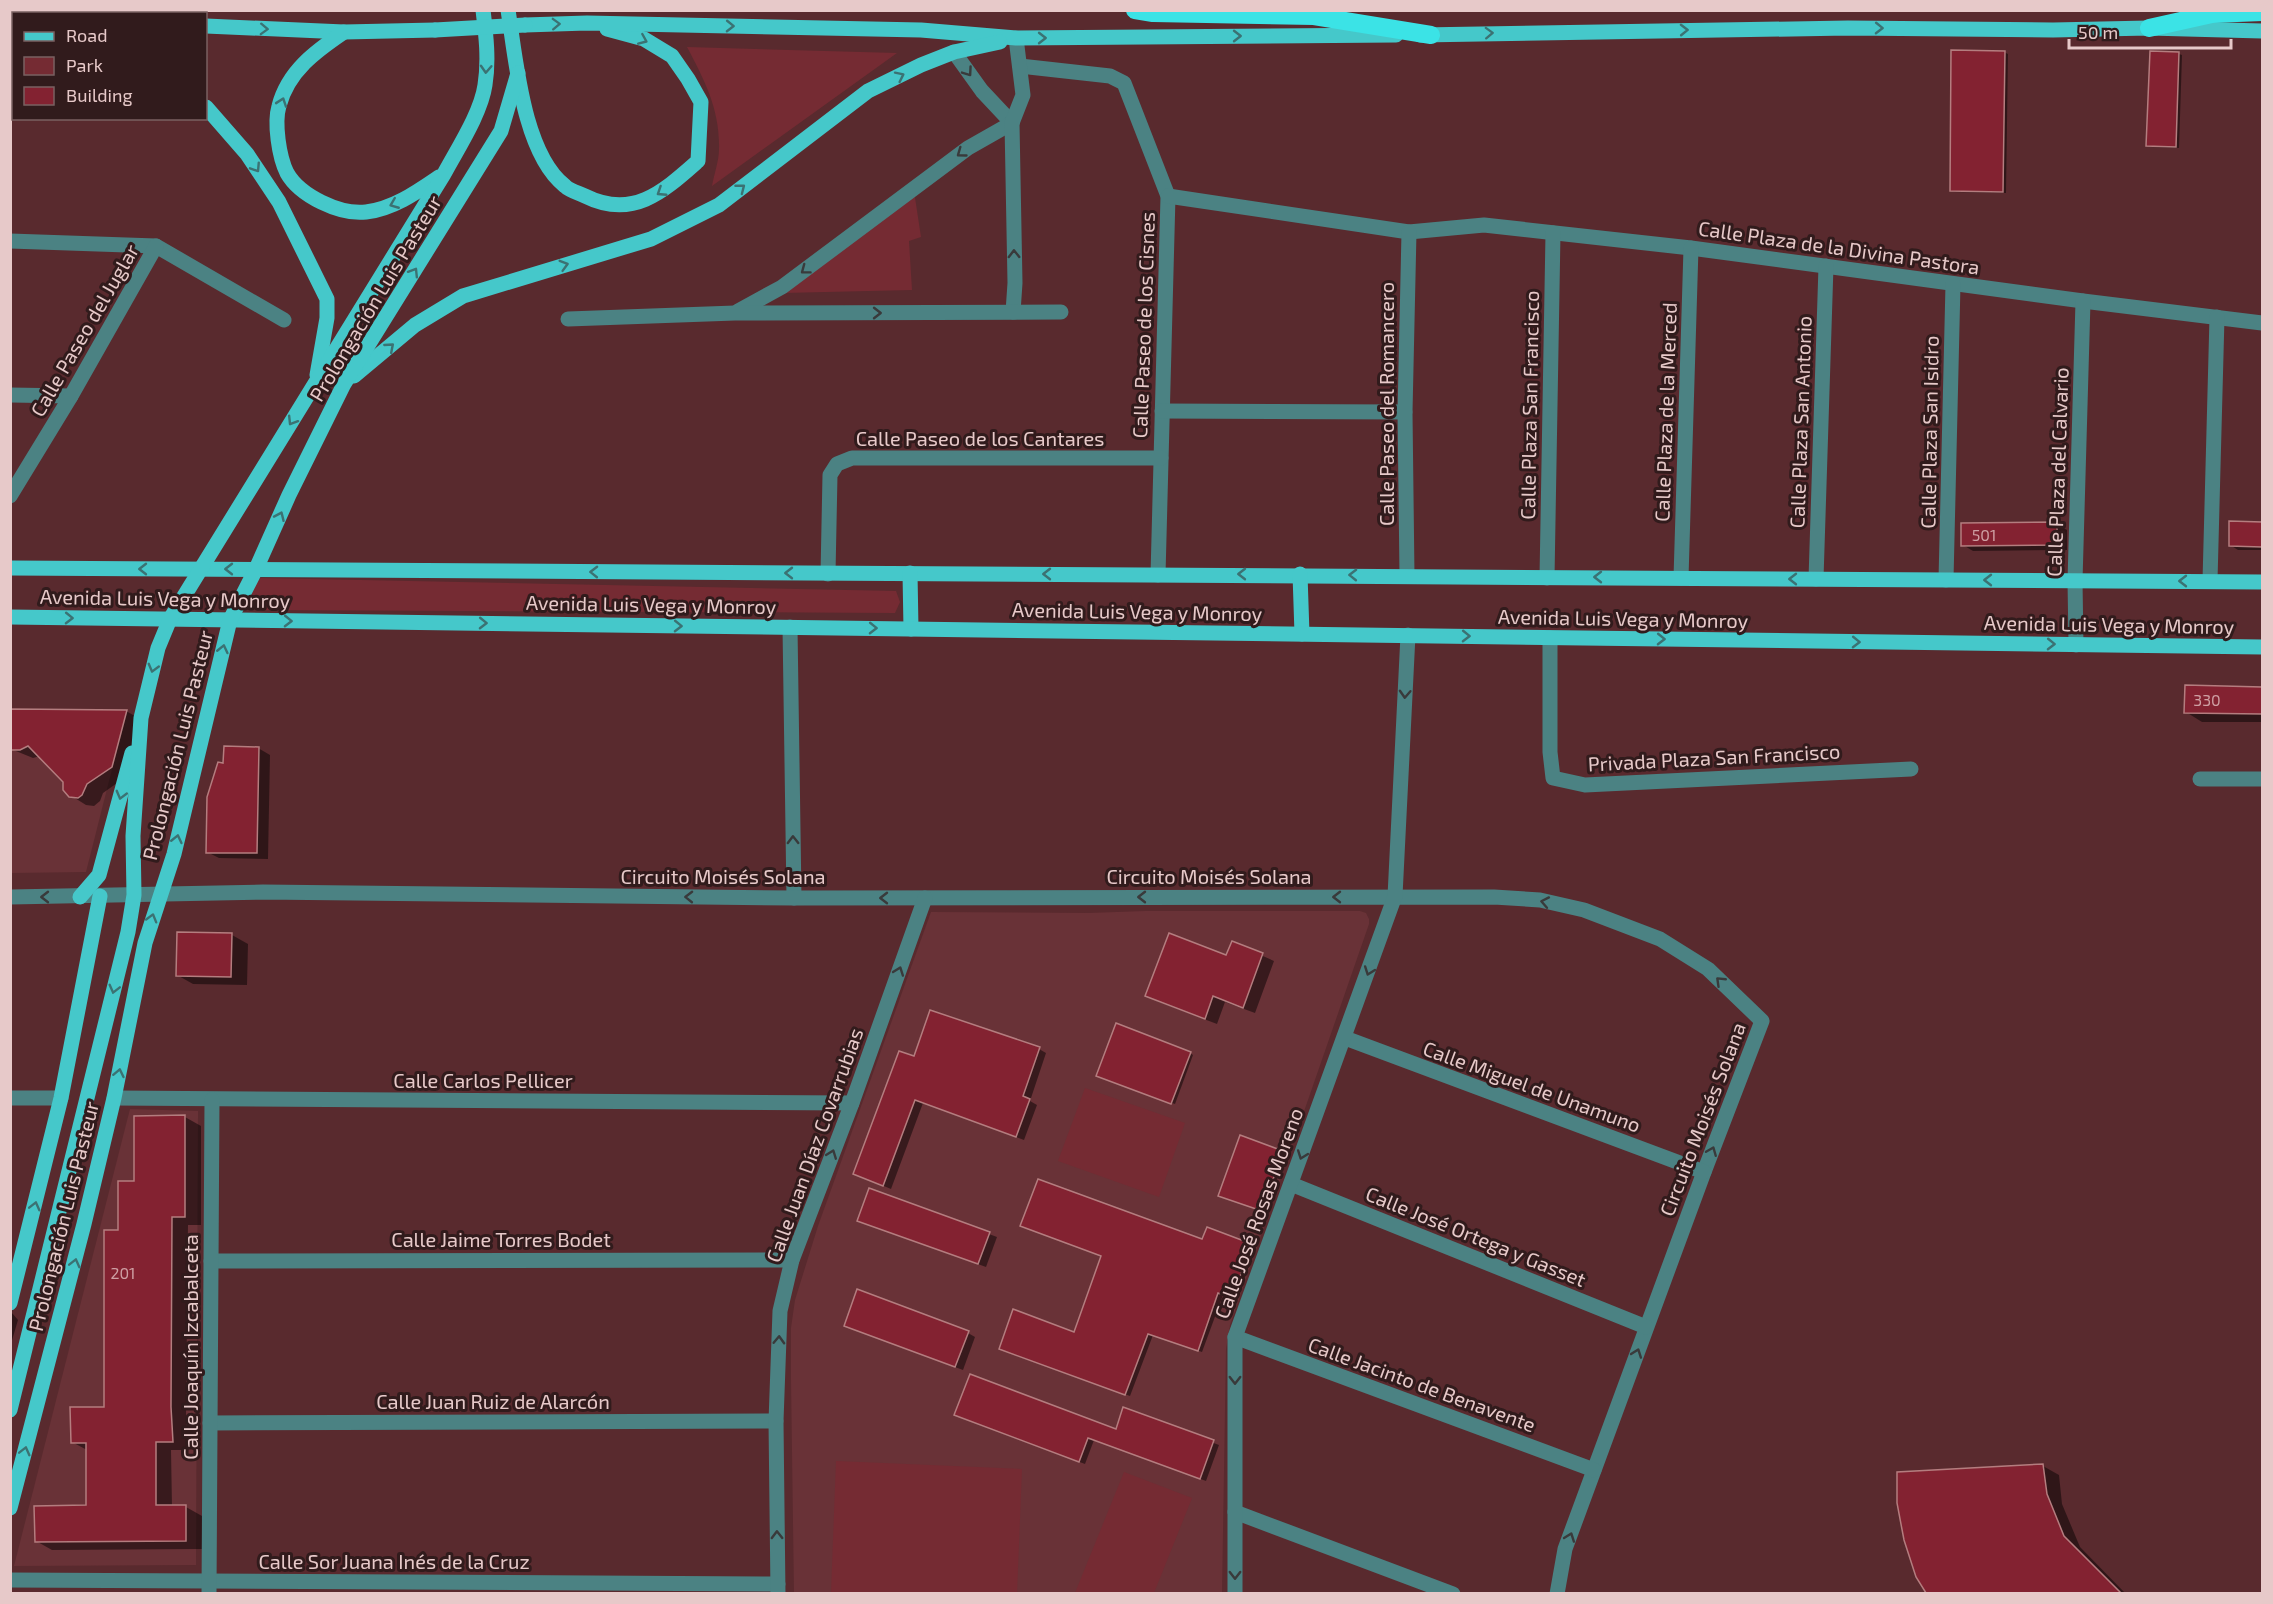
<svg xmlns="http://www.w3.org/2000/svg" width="2273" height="1604" font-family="'Exo 2',sans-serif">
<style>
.built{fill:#693237}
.green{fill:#752b33}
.shadow{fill:#0007}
.building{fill:#832231;stroke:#b47d7f;stroke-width:1.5}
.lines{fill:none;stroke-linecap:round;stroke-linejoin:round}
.minor{stroke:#4b8283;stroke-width:15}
.major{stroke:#45c8ca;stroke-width:15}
.highway{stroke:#3be3e6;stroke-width:18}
.major-bridge{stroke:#45c8ca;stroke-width:15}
.oneway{stroke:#3b7273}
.oneway2{stroke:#393a3b}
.labels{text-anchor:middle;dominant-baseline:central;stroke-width:6;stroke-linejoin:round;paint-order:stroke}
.number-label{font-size:16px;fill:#ce9fa3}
.street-label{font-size:20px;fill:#e7c9c9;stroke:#311b1c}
</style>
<rect width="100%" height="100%" fill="#592a2e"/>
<!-- built -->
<g class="built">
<polygon points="10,709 127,710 86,872 11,873"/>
<polygon points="1145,911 1360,911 1366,913 1369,919 1369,924 1230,1325 1226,1349 1222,1593 794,1594 791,1380 791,1328 795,1300 818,1226 931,912 1089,913"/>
<polygon points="130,1109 198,1111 196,1565 14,1566"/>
</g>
<!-- green -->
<g class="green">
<path d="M687,47l210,6 -185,133c2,-12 7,-25 7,-37 1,-39 -14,-68 -32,-102z"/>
<polygon points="914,191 921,237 909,241 912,290 783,293"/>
<polygon points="261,578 896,591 900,602 895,613 257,610 248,597 251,582"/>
<polygon points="1085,1088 1185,1123 1159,1197 1058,1161"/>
<polygon points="836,1461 1022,1469 1017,1593 831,1593"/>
<polygon points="1124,1472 1192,1498 1154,1593 1075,1593"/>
</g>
<!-- shadow -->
<g class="shadow">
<polygon points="2004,52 2008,54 2006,193 1954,192 1951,190"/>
<polygon points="2179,54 2182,55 2179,148 2151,147 2147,145"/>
<polygon points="2230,523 2262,523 2262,550 2238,550 2230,545"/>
<polygon points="2057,524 2067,530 2067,550 1973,551 1963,545"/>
<polygon points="2186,687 2262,688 2262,722 2202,722 2186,712"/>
<polygon points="10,711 126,711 142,720 127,776 103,793 100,801 94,806 86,805 70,795 64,781 40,756 33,758 11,749 10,815"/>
<polygon points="258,748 270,755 268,859 219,858 207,852 225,764"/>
<polygon points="232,935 248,944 247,985 193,984 177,975"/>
<polygon points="1233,943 1274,961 1255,1013 1225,1002 1217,1024 1159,1002 1147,996 1227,957"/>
<polygon points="1039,1049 1046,1053 1030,1101 1037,1105 1024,1140 923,1103 891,1189 855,1174 915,1058"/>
<polygon points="1190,1053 1193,1055 1175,1104 1101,1077"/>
<polygon points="185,1117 201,1126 201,1225 188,1225 186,1417 188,1450 171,1450 172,1507 186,1507 202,1516 202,1549 52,1550 36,1541 87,1507 87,1450 72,1442 105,1409 120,1231 136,1182"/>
<polygon points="1282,1152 1286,1154 1265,1212 1223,1197"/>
<polygon points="870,1190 997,1237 986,1267 867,1224"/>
<polygon points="1208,1229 1256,1248 1236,1300 1223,1295 1202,1352 1153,1335 1130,1396 1005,1350 1075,1334 1203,1241"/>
<polygon points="10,1298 14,1300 12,1313 18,1320 10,1347"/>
<polygon points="853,1329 968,1333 975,1337 963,1370"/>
<polygon points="1124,1409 1219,1445 1206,1481 1094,1440 1085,1464 962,1418 1116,1431"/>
<polygon points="2043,1466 2059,1475 2062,1504 2080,1547 2126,1594 1928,1594 1917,1576"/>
</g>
<!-- building -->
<g class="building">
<polygon points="1951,50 2005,51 2003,192 1950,191"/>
<polygon points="2150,51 2179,52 2176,147 2146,146"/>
<polygon points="2229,521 2262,522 2262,547 2229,546"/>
<polygon points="2057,522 2057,545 1961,546 1961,523"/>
<polygon points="2185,685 2262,687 2262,714 2184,713"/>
<polygon points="10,709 127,710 112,767 87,784 82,795 78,798 69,797 63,790 63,782 28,746 20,750 10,750"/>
<polygon points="224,746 259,747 257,853 206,853 207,797 218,762 223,763"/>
<polygon points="177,932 232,933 231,977 176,976"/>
<polygon points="1169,933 1226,955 1232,941 1263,953 1243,1008 1213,996 1205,1019 1145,996"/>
<polygon points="930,1010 1040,1047 1023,1096 1030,1099 1016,1137 915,1100 883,1186 853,1174 899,1051 914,1056"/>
<polygon points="1116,1023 1191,1052 1171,1104 1096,1076"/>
<polygon points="185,1115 185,1217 172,1217 171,1407 173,1442 156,1442 156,1505 186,1505 186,1541 35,1542 34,1506 86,1505 86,1443 71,1443 70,1407 104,1407 104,1230 118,1230 118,1181 134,1181 134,1116"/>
<polygon points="1240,1135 1283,1151 1262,1211 1218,1196"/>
<polygon points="1038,1179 1202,1239 1207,1227 1252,1244 1232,1298 1218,1293 1198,1351 1148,1334 1125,1395 999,1349 1013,1309 1074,1332 1101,1256 1020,1226"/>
<polygon points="869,1188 990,1232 978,1264 857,1221"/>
<polygon points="857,1289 969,1331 955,1367 844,1326"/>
<polygon points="970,1374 1116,1429 1123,1407 1214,1440 1200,1479 1088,1438 1079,1462 954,1415"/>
<polygon points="2043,1464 2047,1494 2064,1536 2121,1593 1926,1593 1916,1577 1904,1540 1897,1503 1897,1472"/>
</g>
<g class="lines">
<!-- minor -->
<g class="minor">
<polyline points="954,52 982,91 1012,123"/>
<polyline points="1020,66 1110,76 1124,83 1168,196 1158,575"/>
<polyline points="1168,196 1409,232 1484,225 1691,248 2083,301 2262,323"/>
<polyline points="10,241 156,246 284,320"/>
<polyline points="738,311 782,287 968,148 1012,123"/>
<polyline points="1013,312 1015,283 1012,123 1023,95 1016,38"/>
<polyline points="568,319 735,313 1061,312"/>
<polyline points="10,395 71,396"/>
<polyline points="1162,411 1405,412"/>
<polyline points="10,496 71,396 156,246"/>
<polyline points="828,574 830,475 837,464 852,458 1161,458"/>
<polyline points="1407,576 1405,412 1409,232"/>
<polyline points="1547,578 1553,233"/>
<polyline points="1681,578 1691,248"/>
<polyline points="1816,579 1826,266"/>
<polyline points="1946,580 1953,284"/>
<polyline points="2210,581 2217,317"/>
<polyline points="790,627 794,898"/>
<polyline points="1550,638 1550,752 1553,778 1585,785 1911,769"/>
<polyline points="2076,645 2075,581 2083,301"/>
<polyline points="2200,779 2262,779"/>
<polyline points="10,897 263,892 794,898 1494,897 1540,900 1584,910 1660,939 1708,969 1762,1021 1704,1172 1565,1549 1557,1594"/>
<polyline points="1345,1038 1704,1172"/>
<polyline points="10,1098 61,1098"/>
<polyline points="114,1098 852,1103"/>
<polyline points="1291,1184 1646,1327"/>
<polyline points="211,1261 792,1260"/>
<polyline points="1235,1337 1594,1470"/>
<polyline points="210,1423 776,1421"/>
<polyline points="1235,1512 1453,1594"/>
<polyline points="10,1580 778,1584"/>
<polyline points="209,1594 212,1100"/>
<polyline points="778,1594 776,1421 780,1311 792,1260 852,1103 925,898"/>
<polyline points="1235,1594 1235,1337 1395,896 1408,635"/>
</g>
<!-- major -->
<g class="major">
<path d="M508,10c8,50 15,143 57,176 5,5 14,7 20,10 48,24 79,-5 113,-35l3,-59 -13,-23 -16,-23 -28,-17 -37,-10"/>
<polyline points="525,25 587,23 921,30 1016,38 1396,35"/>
<polyline points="206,26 344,32 435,30"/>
<path d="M344,32c-28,19 -56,39 -65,74 -5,17 0,51 8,67 13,23 53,42 79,39 27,-3 51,-20 73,-35"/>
<polyline points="1420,35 1848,28 2053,30 2149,28 2262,31"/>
<polyline points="10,36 14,35"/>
<polyline points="206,107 247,154 279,202 327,299 327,318 317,375"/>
<polyline points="354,376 415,325 463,296 651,239 719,205 868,91 921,65 954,52 1000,42"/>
<polyline points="10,568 2262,582"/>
<polyline points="910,573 911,629"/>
<polyline points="1300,574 1302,634"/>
<polyline points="10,617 2262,647"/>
<polyline points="80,897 99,875 132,753"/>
<polyline points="10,1303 61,1098 100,896"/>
<path d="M10,1410l118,-478 6,-37 -1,-59 8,-118 17,-70 12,-29 274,-445c14,-26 37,-61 41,-89 4,-25 1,-50 -2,-75"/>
<polyline points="10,1508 84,1224 114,1098 145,943 174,854 230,620 256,569 289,495 344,384 501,131 518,73"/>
</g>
<!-- highway -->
<g class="highway">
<polyline points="1135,10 1153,13 1314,16 1431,35"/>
<polyline points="2149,28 2212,14 2262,12"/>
</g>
<!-- major-bridge -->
<polyline class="major-bridge" points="435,30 525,25"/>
</g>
<!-- one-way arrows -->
<defs><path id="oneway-chevron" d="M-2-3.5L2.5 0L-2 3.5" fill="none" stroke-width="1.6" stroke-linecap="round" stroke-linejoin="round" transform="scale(1.5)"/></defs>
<g class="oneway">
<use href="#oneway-chevron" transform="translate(556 24) rotate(-2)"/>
<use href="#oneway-chevron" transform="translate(730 26) rotate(1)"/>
<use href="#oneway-chevron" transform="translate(1879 28) rotate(1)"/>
<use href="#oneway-chevron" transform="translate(264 29) rotate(2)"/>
<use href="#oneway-chevron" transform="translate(1684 30) rotate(-1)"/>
<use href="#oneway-chevron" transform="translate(1489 33) rotate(-2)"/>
<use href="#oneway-chevron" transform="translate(1237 36)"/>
<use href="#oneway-chevron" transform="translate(1042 38)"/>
<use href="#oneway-chevron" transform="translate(643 40) rotate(23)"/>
<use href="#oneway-chevron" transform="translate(486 69) rotate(93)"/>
<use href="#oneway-chevron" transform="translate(900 76) rotate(-26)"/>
<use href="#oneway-chevron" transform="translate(282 102) rotate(-71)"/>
<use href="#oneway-chevron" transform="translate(256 168) rotate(57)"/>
<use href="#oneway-chevron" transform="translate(741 188) rotate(-38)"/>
<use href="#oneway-chevron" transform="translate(661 192) rotate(147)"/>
<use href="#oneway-chevron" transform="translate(394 204) rotate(158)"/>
<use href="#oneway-chevron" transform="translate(564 265) rotate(-16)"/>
<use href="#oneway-chevron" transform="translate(414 272) rotate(-58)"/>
<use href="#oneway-chevron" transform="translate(390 347) rotate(-41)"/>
<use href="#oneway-chevron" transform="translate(292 421) rotate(122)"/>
<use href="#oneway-chevron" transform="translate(280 516) rotate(-66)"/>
<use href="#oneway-chevron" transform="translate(143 569) rotate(-180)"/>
<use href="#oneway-chevron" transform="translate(229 569) rotate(-180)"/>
<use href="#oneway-chevron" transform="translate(594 572) rotate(-179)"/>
<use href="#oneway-chevron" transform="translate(789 573) rotate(-180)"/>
<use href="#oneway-chevron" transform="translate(1047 574) rotate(-180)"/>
<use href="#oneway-chevron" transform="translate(1242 574) rotate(180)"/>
<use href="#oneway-chevron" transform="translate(1353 575) rotate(-179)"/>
<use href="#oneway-chevron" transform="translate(1598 577) rotate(-180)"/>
<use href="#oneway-chevron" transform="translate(1793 579) rotate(-180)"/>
<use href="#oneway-chevron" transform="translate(1988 580) rotate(-180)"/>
<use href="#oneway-chevron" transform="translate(2183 581) rotate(-180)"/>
<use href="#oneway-chevron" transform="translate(69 618) rotate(1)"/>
<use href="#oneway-chevron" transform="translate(288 621) rotate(1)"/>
<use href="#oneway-chevron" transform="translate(483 623) rotate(1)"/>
<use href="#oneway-chevron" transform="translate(678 626) rotate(1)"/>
<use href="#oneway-chevron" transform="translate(873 628) rotate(1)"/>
<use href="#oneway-chevron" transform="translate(1466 636) rotate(1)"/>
<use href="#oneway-chevron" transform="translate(1661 639) rotate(1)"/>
<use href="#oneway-chevron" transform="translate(1856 642) rotate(1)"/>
<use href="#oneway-chevron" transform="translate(2051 644) rotate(1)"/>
<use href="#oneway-chevron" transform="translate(223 649) rotate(-77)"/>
<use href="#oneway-chevron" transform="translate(153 668) rotate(105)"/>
<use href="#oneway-chevron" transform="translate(121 795) rotate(105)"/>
<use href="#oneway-chevron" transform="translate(177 839) rotate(-77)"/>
<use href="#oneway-chevron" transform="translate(152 918) rotate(-74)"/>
<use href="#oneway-chevron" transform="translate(114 989) rotate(104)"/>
<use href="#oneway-chevron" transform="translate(119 1073) rotate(-78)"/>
<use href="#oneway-chevron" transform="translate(35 1206) rotate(-76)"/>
<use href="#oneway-chevron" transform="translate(75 1263) rotate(-76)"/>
<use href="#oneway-chevron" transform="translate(25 1451) rotate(-76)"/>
</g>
<g class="oneway2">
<use href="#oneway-chevron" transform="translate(968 72) rotate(55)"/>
<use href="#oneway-chevron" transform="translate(961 153) rotate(144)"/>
<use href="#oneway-chevron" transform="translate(1014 254) rotate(-91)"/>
<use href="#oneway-chevron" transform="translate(805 270) rotate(143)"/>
<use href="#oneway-chevron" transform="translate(877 313)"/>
<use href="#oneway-chevron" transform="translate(1405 694) rotate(93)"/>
<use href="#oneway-chevron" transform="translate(793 840) rotate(-91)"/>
<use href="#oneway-chevron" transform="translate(45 897) rotate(-180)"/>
<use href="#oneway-chevron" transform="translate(689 897) rotate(-179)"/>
<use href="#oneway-chevron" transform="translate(1142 897) rotate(180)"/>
<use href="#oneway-chevron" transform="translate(1337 897) rotate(180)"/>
<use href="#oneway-chevron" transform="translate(884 898) rotate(180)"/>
<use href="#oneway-chevron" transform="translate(1545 902) rotate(-169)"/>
<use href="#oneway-chevron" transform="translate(899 971) rotate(-70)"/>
<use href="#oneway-chevron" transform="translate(1369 971) rotate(110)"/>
<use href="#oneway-chevron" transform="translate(1720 981) rotate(-136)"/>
<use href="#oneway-chevron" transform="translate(1712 1151) rotate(-68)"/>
<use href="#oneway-chevron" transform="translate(832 1154) rotate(-69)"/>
<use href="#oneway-chevron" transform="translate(1302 1155) rotate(110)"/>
<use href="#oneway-chevron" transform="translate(779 1340) rotate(-88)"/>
<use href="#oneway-chevron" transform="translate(1637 1353) rotate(-70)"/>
<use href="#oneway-chevron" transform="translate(1235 1380) rotate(90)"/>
<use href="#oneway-chevron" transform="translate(777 1535) rotate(-91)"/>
<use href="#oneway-chevron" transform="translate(1570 1537) rotate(-70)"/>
<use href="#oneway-chevron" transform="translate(1235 1575) rotate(90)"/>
</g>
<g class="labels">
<!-- number labels -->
<g class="number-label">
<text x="1984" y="534">501</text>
<text x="2207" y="699">330</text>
<text x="123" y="1272">201</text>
</g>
<!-- street labels -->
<g class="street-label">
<text transform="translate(1839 247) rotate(8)">Calle Plaza de la Divina Pastora</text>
<text transform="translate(375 298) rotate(-59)">Prolongación Luis Pasteur</text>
<text transform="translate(1143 325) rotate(-88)">Calle Paseo de los Cisnes</text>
<text transform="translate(84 330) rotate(-60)">Calle Paseo del Juglar</text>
<text transform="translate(1386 404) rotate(-90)">Calle Paseo del Romancero</text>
<text transform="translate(1529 405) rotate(-89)">Calle Plaza San Francisco</text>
<text transform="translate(1665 412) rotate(-88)">Calle Plaza de la Merced</text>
<text transform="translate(1800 422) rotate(-88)">Calle Plaza San Antonio</text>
<text transform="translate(1929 432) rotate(-89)">Calle Plaza San Isidro</text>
<text x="980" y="438">Calle Paseo de los Cantares</text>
<text transform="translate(2057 472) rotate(-88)">Calle Plaza del Calvario</text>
<text transform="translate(165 598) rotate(1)">Avenida Luis Vega y Monroy</text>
<text transform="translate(651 604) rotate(1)">Avenida Luis Vega y Monroy</text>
<text transform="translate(1137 611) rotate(1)">Avenida Luis Vega y Monroy</text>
<text transform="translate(1623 618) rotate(1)">Avenida Luis Vega y Monroy</text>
<text transform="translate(2109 624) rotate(1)">Avenida Luis Vega y Monroy</text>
<text transform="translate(177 745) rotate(-76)">Prolongación Luis Pasteur</text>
<text transform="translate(1714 757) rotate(-3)">Privada Plaza San Francisco</text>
<text x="723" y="876">Circuito Moisés Solana</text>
<text x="1209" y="876">Circuito Moisés Solana</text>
<text x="483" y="1080">Calle Carlos Pellicer</text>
<text transform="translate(1532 1086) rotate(20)">Calle Miguel de Unamuno</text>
<text transform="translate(1702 1119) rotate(-69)">Circuito Moisés Solana</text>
<text transform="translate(814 1145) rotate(-70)">Calle Juan Díaz Covarrubias</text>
<text transform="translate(1258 1213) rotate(-70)">Calle José Rosas Moreno</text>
<text transform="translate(63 1216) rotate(-76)">Prolongación Luis Pasteur</text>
<text transform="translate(1476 1236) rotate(22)">Calle José Ortega y Gasset</text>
<text x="501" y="1239">Calle Jaime Torres Bodet</text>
<text transform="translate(190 1347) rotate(-90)">Calle Joaquín Izcabalceta</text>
<text transform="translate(1422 1384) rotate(20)">Calle Jacinto de Benavente</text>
<text x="493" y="1401">Calle Juan Ruiz de Alarcón</text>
<text x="394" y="1561">Calle Sor Juana Inés de la Cruz</text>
</g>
</g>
<!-- border -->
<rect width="2273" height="1604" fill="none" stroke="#e7c9c9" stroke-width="24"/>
<!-- legend -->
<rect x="12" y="12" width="195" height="108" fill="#311b1c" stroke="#7a6161" stroke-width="1.5"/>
<rect x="24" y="32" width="30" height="9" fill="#45c8ca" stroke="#7a6161" stroke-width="1.5"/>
<text x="66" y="42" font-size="18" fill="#e7c9c9">Road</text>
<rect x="24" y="57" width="30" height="18" fill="#752b33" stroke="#7a6161" stroke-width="1.5"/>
<text x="66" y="72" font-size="18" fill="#e7c9c9">Park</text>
<rect x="24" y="87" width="30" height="18" fill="#832231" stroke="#7a6161" stroke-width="1.5"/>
<text x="66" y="102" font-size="18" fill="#e7c9c9">Building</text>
<!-- scale -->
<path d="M2069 39v9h162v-9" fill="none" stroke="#e7c9c9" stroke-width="3"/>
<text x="2078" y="39" font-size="18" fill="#e7c9c9" stroke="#311b1c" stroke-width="4.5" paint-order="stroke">50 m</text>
</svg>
